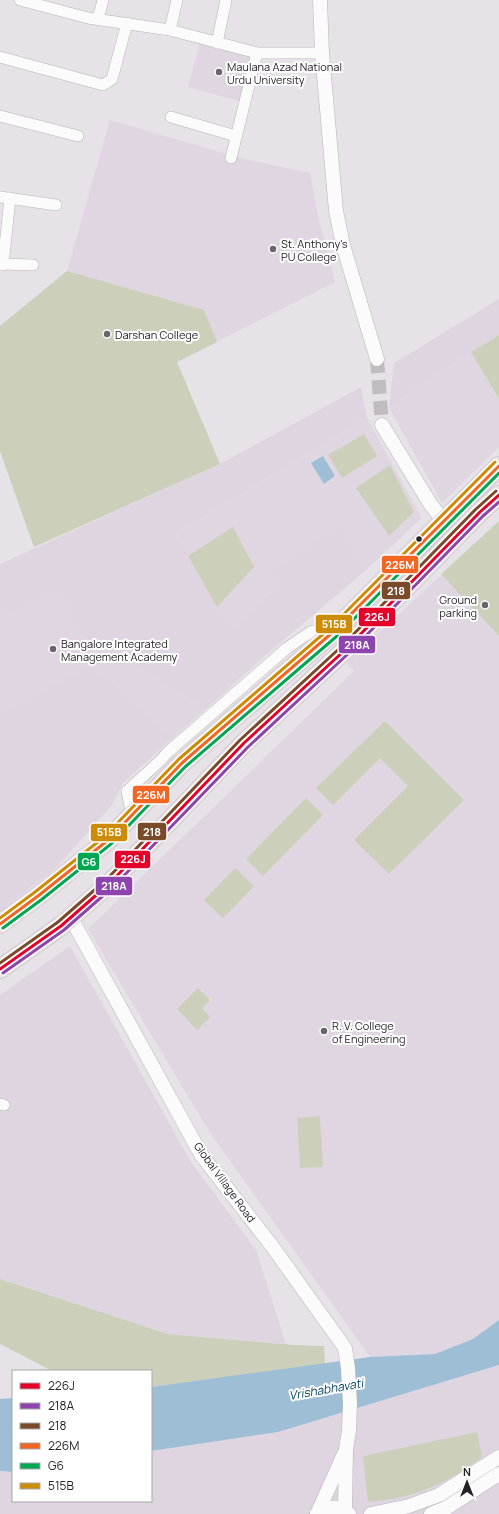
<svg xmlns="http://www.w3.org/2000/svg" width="499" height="1514" font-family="Manrope,sans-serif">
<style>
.built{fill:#dfd5e0}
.education{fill:#e0d6e2}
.green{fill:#ccd0bb}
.water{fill:#9ebed5}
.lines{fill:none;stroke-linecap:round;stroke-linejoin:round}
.tertiary-tunnel{stroke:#c0bcc0;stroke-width:14;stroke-dasharray:14 7;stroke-linecap:butt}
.minor-casing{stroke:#b7b3b7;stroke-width:12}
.tertiary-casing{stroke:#b7b3b7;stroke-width:15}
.trunk-casing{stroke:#c2c0c3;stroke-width:20}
.minor{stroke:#fbfbfb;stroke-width:11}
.tertiary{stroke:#fbfbfb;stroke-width:14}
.trunk{stroke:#e8e0e3;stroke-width:19}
.bus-1-casing{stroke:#fff;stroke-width:6}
.bus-2-casing{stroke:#fff;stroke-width:6}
.bus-3-casing{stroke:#fff;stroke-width:6}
.bus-4-casing{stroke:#fff;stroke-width:6}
.bus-5-casing{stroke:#fff;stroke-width:6}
.bus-6-casing{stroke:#fff;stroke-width:6}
.bus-1{stroke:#e4002b;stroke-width:3}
.bus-2{stroke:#8e44ad;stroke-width:3}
.bus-3{stroke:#7a4b2a;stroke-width:3}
.bus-4{stroke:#f26522;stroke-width:3}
.bus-5{stroke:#00a651;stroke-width:3}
.bus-6{stroke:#cd8c08;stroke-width:3}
.poi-dot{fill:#69656a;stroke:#fff;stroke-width:1.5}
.bus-dot{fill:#252226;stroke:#fff;stroke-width:1.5}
.labels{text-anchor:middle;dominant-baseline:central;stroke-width:4;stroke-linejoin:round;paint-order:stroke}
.poi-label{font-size:11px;fill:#252226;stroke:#fff;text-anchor:start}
.street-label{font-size:11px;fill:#252226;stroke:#fff}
.water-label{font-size:12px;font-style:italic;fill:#074564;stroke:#fff}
.line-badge{stroke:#fff;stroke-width:1.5}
.badge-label{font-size:11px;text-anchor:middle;font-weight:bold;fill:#fff}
</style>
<rect width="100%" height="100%" fill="#e7e2e7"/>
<!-- built -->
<g class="built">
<polygon points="499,299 499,335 471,352 389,408 394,363"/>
<polygon points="361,387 367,418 175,534 217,607 232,627 277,586 265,573 341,526 365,571 260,660 206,709 81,635 58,590 0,617 0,564 220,464"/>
<polygon points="91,664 174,737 123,783 112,805 56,868 0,911 0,713"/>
<polygon points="70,946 191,1162 256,1250 286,1344 168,1334 0,1279 0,995"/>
<polygon points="499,1365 499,1514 0,1514 0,1471 13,1472 13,1501 151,1501 151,1451 278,1432"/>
</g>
<!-- education -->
<g class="education">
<polygon points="200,43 251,57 239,101 188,87"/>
<polygon points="110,120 244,159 310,173 318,216 335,282 177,362 220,464 34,547 0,451 0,326 67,271"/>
<polygon points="471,352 499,399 499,447 442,503 389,408"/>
<polygon points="367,418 422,518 365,571 341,527 265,573 277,586 232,627 217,607 175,534"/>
<polygon points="499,521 499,1320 473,1339 435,1354 370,1357 210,1133 88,929 354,671 346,663"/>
<polygon points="58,589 81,635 206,709 174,737 91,664 0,713 0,617"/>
</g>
<!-- green -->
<g class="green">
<polygon points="67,271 204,310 217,342 177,362 220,464 34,547 0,451 0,326"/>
<polygon points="499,335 499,399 471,352"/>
<polygon points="364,434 377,456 342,478 328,455"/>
<polygon points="390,465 414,512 389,536 356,488"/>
<polygon points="499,521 499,636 441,574"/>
<polygon points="233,527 254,567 217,607 188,556"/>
<polygon points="385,721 464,800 389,874 354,840 408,786 380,758 333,805 316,788"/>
<polygon points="306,798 323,815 263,876 246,859"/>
<polygon points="235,868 254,886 223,918 204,900"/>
<polygon points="198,988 210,1000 202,1008 210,1017 197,1030 177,1009"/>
<polygon points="320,1116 323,1167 300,1168 297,1118"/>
<polygon points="0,1279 168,1334 294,1345 324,1346 325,1364 151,1387 151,1371 52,1371 0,1344"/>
<path d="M477,1432l5,25c-34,27 -71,42 -114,45l-5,-46z"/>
</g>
<!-- water -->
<g class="water">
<polygon points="323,456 335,476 324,484 311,463"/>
<polygon points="499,1320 499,1365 278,1432 151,1451 151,1387 370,1357 435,1354 473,1339"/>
<polygon points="13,1398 13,1472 0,1471 0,1399"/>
</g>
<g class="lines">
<!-- tertiary-tunnel -->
<polyline class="tertiary-tunnel" points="377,359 382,425"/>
<!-- minor casing -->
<g class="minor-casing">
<g id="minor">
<polyline points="20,0 88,18 170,30 177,0"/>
<polyline points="98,19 103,0"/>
<polyline points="170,30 257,53 322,53"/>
<polyline points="217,43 226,0"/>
<polyline points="0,57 103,85 112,79 127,23"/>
<polyline points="0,116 78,136"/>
<polyline points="171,117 236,136"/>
<polyline points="231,158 257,53"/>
<polyline points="0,197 56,205"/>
<polyline points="0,264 33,265"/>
<polyline points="3,265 10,198"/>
<polyline points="132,816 127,791 161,760 167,753 287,648 312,631 327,636"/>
<polyline points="0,1104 4,1105"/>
</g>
</g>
<!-- tertiary casing -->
<g class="tertiary-casing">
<g id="tertiary">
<polyline points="320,0 322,53 336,211 343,245 377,359"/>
<polyline points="382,425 431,505 444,521"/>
<polyline points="71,918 202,1156 272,1246 345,1348 348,1368 350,1404 349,1431 346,1449 345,1511"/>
<polyline points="317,1514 344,1454"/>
<path d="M317,1514c10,-8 22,-9 32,0"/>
<polyline points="371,1514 409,1506 439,1495 499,1457"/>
<polyline points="431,1514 446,1508 499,1474"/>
</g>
</g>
<!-- trunk casing -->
<g class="trunk-casing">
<g id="trunk">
<polyline points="0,924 38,896 107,841 182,763 333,632 395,569 499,466"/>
<polyline points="0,969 61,926 110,883 244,743 345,650 480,512 499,495"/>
</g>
</g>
<!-- minor -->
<use href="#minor" class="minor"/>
<!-- tertiary -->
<use href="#tertiary" class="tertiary"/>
<!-- trunk -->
<use href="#trunk" class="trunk"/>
<!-- bus-1 casing -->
<g class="bus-1-casing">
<polyline id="bus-1" points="0,969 61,926 110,883 244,743 345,650 480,512 499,495"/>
</g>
<!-- bus-2 casing -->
<g class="bus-2-casing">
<polyline id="bus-2" points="3,973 64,930 113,887 248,747 349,653 483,516 499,502"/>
</g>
<!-- bus-3 casing -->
<g class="bus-3-casing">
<polyline id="bus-3" points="0,963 58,922 107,879 240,740 342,646 476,509 496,491"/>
</g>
<!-- bus-4 casing -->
<g class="bus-4-casing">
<polyline id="bus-4" points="0,924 38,896 107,841 182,763 333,632 499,466"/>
</g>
<!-- bus-5 casing -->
<g class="bus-5-casing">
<polyline id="bus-5" points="3,928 41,900 111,844 185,767 337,636 499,473"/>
</g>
<!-- bus-6 casing -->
<g class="bus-6-casing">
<polyline id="bus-6" points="0,918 35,892 104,837 179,759 330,628 495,462"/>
</g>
<!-- bus-1 -->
<use href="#bus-1" class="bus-1"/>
<!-- bus-2 -->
<use href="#bus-2" class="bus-2"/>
<!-- bus-3 -->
<use href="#bus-3" class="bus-3"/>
<!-- bus-4 -->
<use href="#bus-4" class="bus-4"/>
<!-- bus-5 -->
<use href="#bus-5" class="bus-5"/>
<!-- bus-6 -->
<use href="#bus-6" class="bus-6"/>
</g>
<!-- markers -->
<g class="poi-dot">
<circle cx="219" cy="72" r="4"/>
<circle cx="273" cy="249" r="4"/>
<circle cx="107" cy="334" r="4"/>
<circle cx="485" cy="605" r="4"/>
<circle cx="53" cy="649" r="4"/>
<circle cx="324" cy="1031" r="4"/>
</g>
<circle class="bus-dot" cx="419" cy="539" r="3.5"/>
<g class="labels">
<!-- poi labels -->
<g class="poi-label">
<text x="227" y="66">Maulana Azad National<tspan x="227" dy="13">Urdu University</tspan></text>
<text x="281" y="243">St. Anthony's<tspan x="281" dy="13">PU College</tspan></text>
<text x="115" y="334">Darshan College</text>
<text x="477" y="599" text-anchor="end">Ground<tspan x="477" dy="13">parking</tspan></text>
<text x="61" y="643">Bangalore Integrated<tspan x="61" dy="13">Management Academy</tspan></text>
<text x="332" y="1025">R. V. College<tspan x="332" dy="13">of Engineering</tspan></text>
</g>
<!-- street labels -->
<g class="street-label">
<text transform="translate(225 1182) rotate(54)">Global Village Road</text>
</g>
<!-- water labels -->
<g class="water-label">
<text transform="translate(326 1389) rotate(-10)">Vrishabhavati</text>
</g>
</g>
<g class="line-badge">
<rect x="381" y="555" width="38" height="19" rx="4" fill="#f26522"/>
<rect x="381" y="581" width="30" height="19" rx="4" fill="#7a4b2a"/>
<rect x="358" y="607" width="38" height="20" rx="4" fill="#e4002b"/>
<rect x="315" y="614" width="38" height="20" rx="4" fill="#cd8c08"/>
<rect x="338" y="635" width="38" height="19" rx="4" fill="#8e44ad"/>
<rect x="132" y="785" width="38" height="19" rx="4" fill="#f26522"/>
<rect x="137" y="822" width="30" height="19" rx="4" fill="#7a4b2a"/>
<rect x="90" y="823" width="38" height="19" rx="4" fill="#cd8c08"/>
<rect x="114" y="850" width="37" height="19" rx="4" fill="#e4002b"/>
<rect x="77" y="852" width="23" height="19" rx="4" fill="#00a651"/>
<rect x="95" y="876" width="38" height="20" rx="4" fill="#8e44ad"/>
</g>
<g class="badge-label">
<text x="400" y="569">226M</text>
<text x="396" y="595">218</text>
<text x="377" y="621">226J</text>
<text x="334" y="628">515B</text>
<text x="357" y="649">218A</text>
<text x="151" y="799">226M</text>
<text x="152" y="836">218</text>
<text x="109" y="836">515B</text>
<text x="133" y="863">226J</text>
<text x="89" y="866">G6</text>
<text x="114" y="890">218A</text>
</g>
<!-- legend -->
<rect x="12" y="1370" width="140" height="132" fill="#ffffff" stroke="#a8a7a8"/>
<rect x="20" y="1383" width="20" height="6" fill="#e4002b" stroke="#a8a7a8"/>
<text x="48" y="1390" font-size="12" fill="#252226">226J</text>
<rect x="20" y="1403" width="20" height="6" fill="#8e44ad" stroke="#a8a7a8"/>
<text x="48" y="1410" font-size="12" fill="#252226">218A</text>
<rect x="20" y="1423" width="20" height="6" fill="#7a4b2a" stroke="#a8a7a8"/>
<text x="48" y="1430" font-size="12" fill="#252226">218</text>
<rect x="20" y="1443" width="20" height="6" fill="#f26522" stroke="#a8a7a8"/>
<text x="48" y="1450" font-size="12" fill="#252226">226M</text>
<rect x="20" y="1463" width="20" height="6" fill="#00a651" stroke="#a8a7a8"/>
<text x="48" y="1470" font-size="12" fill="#252226">G6</text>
<rect x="20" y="1483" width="20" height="6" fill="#cd8c08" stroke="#a8a7a8"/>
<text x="48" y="1490" font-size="12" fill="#252226">515B</text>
<!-- north arrow -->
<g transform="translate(467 1482)" stroke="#ffffff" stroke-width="3" paint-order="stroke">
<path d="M0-3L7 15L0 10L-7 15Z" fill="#252226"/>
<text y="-6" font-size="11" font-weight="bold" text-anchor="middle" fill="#252226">N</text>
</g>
</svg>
